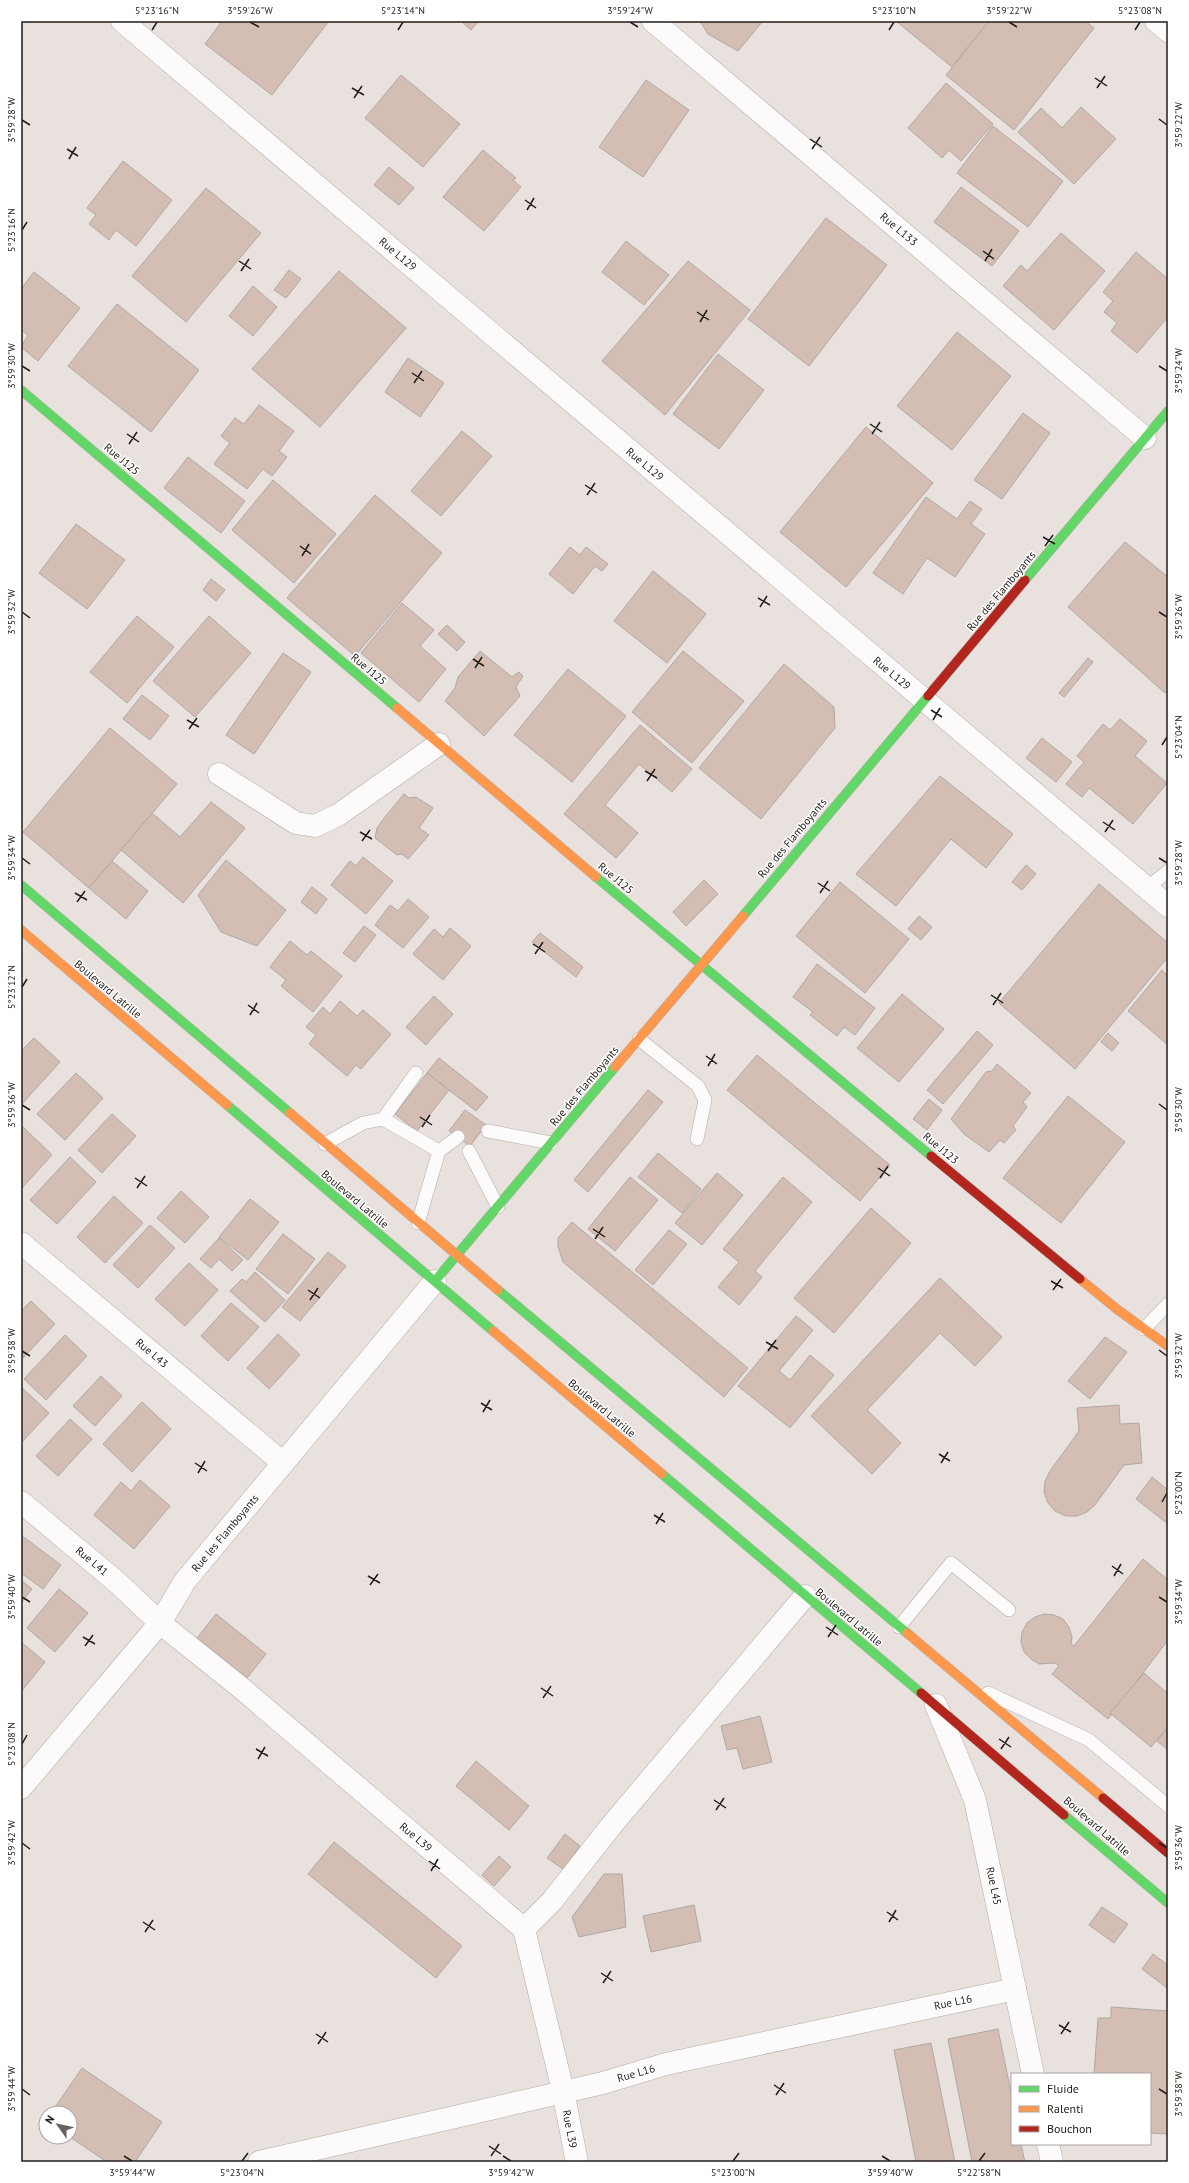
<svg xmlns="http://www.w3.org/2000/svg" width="1189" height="2183" font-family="'PT Sans',sans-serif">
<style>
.building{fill:#d4beb4;stroke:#aea8a5}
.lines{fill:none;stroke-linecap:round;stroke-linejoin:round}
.lane-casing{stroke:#b1aca8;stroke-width:14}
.street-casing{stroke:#b1aca8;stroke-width:23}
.fast-casing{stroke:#b1aca8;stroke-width:10}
.slow-casing{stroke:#b1aca8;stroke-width:10}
.jam-casing{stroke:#b1aca8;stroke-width:10}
.lane{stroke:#fcfafa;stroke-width:13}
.street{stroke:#fcfafa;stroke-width:22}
.fast{stroke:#63d668;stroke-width:9}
.slow{stroke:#ff974d;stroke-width:9}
.jam{stroke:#b3261e;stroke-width:9}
.ticks{fill:none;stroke:#221c1a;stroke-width:1.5}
.labels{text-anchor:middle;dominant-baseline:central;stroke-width:3;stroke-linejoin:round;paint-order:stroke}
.street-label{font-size:11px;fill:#221c1a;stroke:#fff}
.neatline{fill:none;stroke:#221c1a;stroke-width:1.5}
.ticks-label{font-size:10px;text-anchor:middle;fill:#221c1a}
</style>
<rect width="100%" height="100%" fill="#e9e1dd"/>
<!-- building -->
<g class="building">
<polygon points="222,21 329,21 272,95 205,44"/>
<polygon points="461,21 479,21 471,30"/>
<polygon points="700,21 763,21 738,51 708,34"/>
<polygon points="896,21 989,21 952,67"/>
<polygon points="989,21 1085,21 1094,28 1014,130 946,75"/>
<polygon points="401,75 460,124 423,167 365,118"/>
<polygon points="646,80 689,110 643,177 599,147"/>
<polygon points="946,83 993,124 961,161 949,150 942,158 908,128"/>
<polygon points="1081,107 1116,139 1074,184 1018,132 1041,108 1062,128"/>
<polygon points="993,126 1063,181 1028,227 957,173"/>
<polygon points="483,150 516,178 513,180 521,187 484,231 443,197"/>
<polygon points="123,161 172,200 136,246 116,230 109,240 89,224 96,215 87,208"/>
<polygon points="389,167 414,188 399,205 374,185"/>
<polygon points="961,187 1019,231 992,266 934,222"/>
<polygon points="206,188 261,233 186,322 132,276"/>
<polygon points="826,218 887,265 809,366 748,319"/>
<polygon points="1061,233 1105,271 1054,330 1003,286 1021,265 1027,271"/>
<polygon points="626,241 669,275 644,305 602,272"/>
<polygon points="1136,252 1168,279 1168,317 1137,353 1111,331 1117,323 1104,312 1113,301 1103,292"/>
<polygon points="688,261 750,310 665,415 602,361"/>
<polygon points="289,270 301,279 286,298 274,290"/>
<polygon points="339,271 406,328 320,427 252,369"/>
<polygon points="34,272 80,308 38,361 21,347 28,335 21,330 21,289"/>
<polygon points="253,286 277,307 253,336 229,316"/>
<polygon points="117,304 199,370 151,432 68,366"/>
<polygon points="957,332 1011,376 952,450 897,406"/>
<polygon points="718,354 764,390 719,449 673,414"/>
<polygon points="408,358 444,383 420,417 385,392"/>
<polygon points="259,405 294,431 279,451 287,457 272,476 263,469 247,489 214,464 230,443 221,436 235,418 244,424"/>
<polygon points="1023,413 1050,433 1002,499 974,480"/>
<polygon points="866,427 933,483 846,587 780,532"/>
<polygon points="462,431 492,456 441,516 411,491"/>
<polygon points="188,457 245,501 221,533 164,488"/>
<polygon points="273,480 336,534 294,583 232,530"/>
<polygon points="375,495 442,553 355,656 287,598"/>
<polygon points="926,497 957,519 970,501 982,509 971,524 985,534 955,577 927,558 903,594 873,573"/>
<polygon points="76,524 125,560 87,609 39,573"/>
<polygon points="1125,542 1168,577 1168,690 1165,693 1068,607"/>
<polygon points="570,547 580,555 586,547 608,564 602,571 595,566 573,594 549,574"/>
<polygon points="653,571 706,614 667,663 614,621"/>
<polygon points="211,579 225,590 216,601 203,590"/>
<polygon points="402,603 434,630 420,646 446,669 419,702 361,653"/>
<polygon points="137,616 174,647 127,703 90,672"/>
<polygon points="209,616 251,653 195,717 153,681"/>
<polygon points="447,625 465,642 457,651 438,634"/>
<polygon points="480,651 512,677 519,672 523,676 516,687 520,696 484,736 445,701 455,688 458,677"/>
<polygon points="683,651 744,701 692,763 632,712"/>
<polygon points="283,653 311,672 254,754 226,735"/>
<polygon points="1088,658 1093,662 1064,697 1059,693"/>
<polygon points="784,664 834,707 835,728 761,819 699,768"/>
<polygon points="568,669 626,716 572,782 514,735"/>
<polygon points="142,695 169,716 150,740 123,719"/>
<polygon points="1120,719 1147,741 1135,756 1167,783 1133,824 1089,788 1082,797 1066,784 1084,762 1077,756 1103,724 1110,730"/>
<polygon points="640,725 692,769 672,792 639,764 605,805 638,833 616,858 564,814"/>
<polygon points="110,728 177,784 89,888 23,832"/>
<polygon points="1042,738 1072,762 1056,782 1026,758"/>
<polygon points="940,776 1013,834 986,868 951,839 896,906 856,874"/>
<polygon points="404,794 409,798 416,797 433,808 419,828 429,835 408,859 402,854 397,855 375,838 377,828 384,818"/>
<polygon points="211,802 245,828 183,903 121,850 152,813 180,837"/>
<polygon points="363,857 393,881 366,914 331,885 350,861 356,866"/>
<polygon points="226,860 286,910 257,946 221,932 198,895"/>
<polygon points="112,861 148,891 126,919 89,888"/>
<polygon points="1026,865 1036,874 1022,890 1012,882"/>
<polygon points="704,880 718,894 686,926 673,912"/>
<polygon points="840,882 909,939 865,993 796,936"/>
<polygon points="1099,884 1168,943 1168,957 1075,1069 999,1003"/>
<polygon points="312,887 327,899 316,914 301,902"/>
<polygon points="408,899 429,917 403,948 375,925 390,905 398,911"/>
<polygon points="919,916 932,927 921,940 908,929"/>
<polygon points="364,926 376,935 355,962 343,953"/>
<polygon points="450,928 471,946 443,980 413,954 434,929 443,937"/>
<polygon points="540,933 583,967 576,977 532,942"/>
<polygon points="290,941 307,955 311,951 342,976 313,1012 281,986 286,980 270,967"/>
<polygon points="817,964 875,1008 855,1035 844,1027 837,1036 810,1015 813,1012 793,997"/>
<polygon points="1162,970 1168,976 1168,1045 1128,1011"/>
<polygon points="902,994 944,1029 899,1082 857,1048"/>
<polygon points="434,996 453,1014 426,1045 406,1027"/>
<polygon points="340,1001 357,1016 363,1010 391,1034 361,1069 356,1065 347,1076 309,1044 316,1035 306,1027 323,1007 330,1014"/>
<polygon points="977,1031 993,1045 943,1104 927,1090"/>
<polygon points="1108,1033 1119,1043 1112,1051 1101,1042"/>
<polygon points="34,1038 60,1062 21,1105 21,1051"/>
<polygon points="757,1055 890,1165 860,1201 727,1090"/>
<polygon points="439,1058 488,1097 476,1111 427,1073"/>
<polygon points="997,1064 1031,1093 1023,1102 1027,1107 1013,1126 1016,1130 1004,1143 1000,1140 989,1152 964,1134 951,1119 986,1072 992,1071"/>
<polygon points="76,1073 103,1098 65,1140 37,1114"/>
<polygon points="427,1073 449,1090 417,1131 395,1114"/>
<polygon points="648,1090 663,1102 588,1192 574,1180"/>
<polygon points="1068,1096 1125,1142 1061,1223 1003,1178"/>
<polygon points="929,1099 942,1110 927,1130 913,1119"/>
<polygon points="465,1110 486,1125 470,1146 449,1131"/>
<polygon points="112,1114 136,1136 102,1173 78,1150"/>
<polygon points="21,1125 52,1155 21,1189"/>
<polygon points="658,1153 701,1189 682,1213 638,1177"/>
<polygon points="70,1157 96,1182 57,1224 30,1200"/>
<polygon points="717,1173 743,1195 702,1245 675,1223"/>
<polygon points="630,1177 658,1200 615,1251 588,1229"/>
<polygon points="783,1177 812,1202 755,1271 762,1277 739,1305 718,1287 739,1262 723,1249"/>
<polygon points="181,1191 209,1217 185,1243 157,1218"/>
<polygon points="114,1196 143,1223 105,1263 77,1237"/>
<polygon points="250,1199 279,1222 248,1260 219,1237"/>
<polygon points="871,1208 911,1243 834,1333 794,1298"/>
<polygon points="572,1222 748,1368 724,1397 563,1262 558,1246 558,1238"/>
<polygon points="150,1225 175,1248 138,1288 113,1265"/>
<polygon points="669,1230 687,1244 653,1285 635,1270"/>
<polygon points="283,1234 315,1259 288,1294 256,1269"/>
<polygon points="219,1238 243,1260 232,1271 219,1259 211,1268 200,1259"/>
<polygon points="328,1252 346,1266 300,1321 282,1307"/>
<polygon points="189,1263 218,1290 185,1326 155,1299"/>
<polygon points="255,1272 285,1300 265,1322 230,1291 242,1279 246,1282"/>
<polygon points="940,1278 1002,1337 975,1366 940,1333 867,1410 901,1443 872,1474 811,1416"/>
<polygon points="31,1301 55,1324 23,1358 21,1311"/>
<polygon points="231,1303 259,1327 228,1361 201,1336"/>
<polygon points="796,1316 813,1330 779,1371 790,1380 810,1355 834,1375 790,1428 738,1386"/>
<polygon points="278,1334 300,1355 269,1389 247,1368"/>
<polygon points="65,1335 87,1356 46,1400 24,1379"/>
<polygon points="1105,1337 1127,1352 1090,1399 1068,1381"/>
<polygon points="101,1376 122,1396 95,1426 73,1406"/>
<polygon points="21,1387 49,1413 21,1443"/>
<polygon points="142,1402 171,1429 132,1472 103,1444"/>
<polygon points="1119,1405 1120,1424 1139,1423 1142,1463 1124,1465 1095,1505 1087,1512 1077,1516 1066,1516 1055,1511 1048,1503 1044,1492 1045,1481 1050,1471 1079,1431 1077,1408"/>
<polygon points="70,1419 92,1439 58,1476 36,1456"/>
<polygon points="1152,1477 1168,1490 1168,1524 1136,1499"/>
<polygon points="140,1480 170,1506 134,1549 94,1515 121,1482 131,1491"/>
<polygon points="21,1535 61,1565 43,1589 21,1573"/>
<polygon points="1143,1559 1168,1580 1168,1640 1108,1719 1052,1674 1059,1666 1055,1663 1039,1664 1031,1659 1024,1652 1021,1642 1022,1632 1027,1623 1035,1617 1044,1614 1054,1615 1063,1619 1069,1627 1072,1637 1071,1644 1074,1646"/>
<polygon points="21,1580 32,1589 21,1603"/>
<polygon points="59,1589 88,1613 55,1652 27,1628"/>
<polygon points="216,1614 266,1654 247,1678 197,1638"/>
<polygon points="21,1642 45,1662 21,1692"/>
<polygon points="1144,1673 1166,1692 1168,1690 1168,1727 1151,1747 1110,1713"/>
<polygon points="760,1716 772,1762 743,1769 737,1748 727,1750 721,1726"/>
<polygon points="1168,1727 1168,1750 1157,1741"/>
<polygon points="476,1761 529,1806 509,1830 456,1786"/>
<polygon points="565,1834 580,1846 563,1869 547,1858"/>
<polygon points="334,1842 462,1946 436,1978 308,1874"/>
<polygon points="499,1856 511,1867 494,1886 482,1875"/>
<polygon points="604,1874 622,1874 626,1927 579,1937 572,1917"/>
<polygon points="694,1905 701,1941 651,1952 643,1916"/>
<polygon points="1102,1907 1128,1924 1114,1943 1089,1925"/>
<polygon points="1153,1954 1168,1965 1167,1988 1142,1969"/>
<polygon points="1111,2007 1168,2011 1168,2134 1150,2133 1150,2074 1094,2074 1098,2018 1111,2018"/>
<polygon points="998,2029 1012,2097 1012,2144 1021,2144 1025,2162 972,2162 948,2039"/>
<polygon points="931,2043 955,2162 916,2162 894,2050"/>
<polygon points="82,2068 162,2122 135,2162 107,2162 70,2137 70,2113 51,2113"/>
</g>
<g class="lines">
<!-- lane casing -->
<g class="lane-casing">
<g id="lane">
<polyline points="1147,888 1168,871"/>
<polyline points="639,1039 698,1086 705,1100 697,1139"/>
<polyline points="383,1119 416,1073"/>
<polyline points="488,1131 551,1143"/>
<polyline points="325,1144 363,1123 383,1119 439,1151"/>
<polyline points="469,1151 498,1207"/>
<polyline points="418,1223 439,1151 458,1137"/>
<polyline points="1144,1329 1168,1304"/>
<polyline points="899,1627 951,1563 1009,1610"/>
<polyline points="988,1693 1089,1740 1168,1806"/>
</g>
</g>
<!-- street casing -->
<g class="street-casing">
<g id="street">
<polyline points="122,21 1168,906"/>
<polyline points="653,21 1145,438"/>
<polyline points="1156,21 1168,31"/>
<polyline points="219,774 296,823 315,826 338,815 439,744"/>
<polyline points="21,1243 283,1463"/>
<polyline points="21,1502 118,1583 160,1623 240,1687 524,1929 563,2091 577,2162"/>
<polyline points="936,1705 975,1800 1033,2074"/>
<polyline points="21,1788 160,1623 185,1581 435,1281"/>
<polyline points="524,1929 552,1901 611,1826 805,1596"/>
<polyline points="1048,2144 1052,2162"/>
<polyline points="259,2162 603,2083 666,2064 1015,1989"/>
</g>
</g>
<!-- fast casing -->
<g class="fast-casing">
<g id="fast">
<polyline points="21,390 397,708"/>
<polyline points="1025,580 1168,411"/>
<polyline points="596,877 931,1156"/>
<polyline points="21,885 290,1113"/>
<polyline points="743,916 928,696"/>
<polyline points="227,1105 493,1331"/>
<polyline points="435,1281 615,1067"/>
<polyline points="498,1290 907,1633"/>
<polyline points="662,1474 921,1693"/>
<polyline points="1064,1815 1168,1903"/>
</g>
</g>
<!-- slow casing -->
<g class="slow-casing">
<g id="slow">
<polyline points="397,708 596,877"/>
<polyline points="21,930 227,1105"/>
<polyline points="615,1067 743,916"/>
<polyline points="290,1113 498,1290"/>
<polyline points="1080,1279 1118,1310 1168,1346"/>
<polyline points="493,1331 662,1474"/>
<polyline points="907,1633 1103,1798"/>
</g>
</g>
<!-- jam casing -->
<g class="jam-casing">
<g id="jam">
<polyline points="928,696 1025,580"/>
<polyline points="931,1156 1080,1279"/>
<polyline points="921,1693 1064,1815"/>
<polyline points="1103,1798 1168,1853"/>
</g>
</g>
<!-- lane -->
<use href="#lane" class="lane"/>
<!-- street -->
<use href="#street" class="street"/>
<!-- fast -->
<use href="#fast" class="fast"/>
<!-- slow -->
<use href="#slow" class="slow"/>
<!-- jam -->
<use href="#jam" class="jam"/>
</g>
<!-- ticks -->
<path class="ticks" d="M250,22l9,5M630,22l8,5M1009,22l8,5M152,30l5,-8M398,30l5,-8M889,30l5,-8M1135,30l5,-8M1095,78l12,8M352,88l12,7M1097,88l8,-12M354,98l8,-12M1159,119l8,6M22,120l8,5M810,139l12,8M67,149l11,7M812,149l8,-12M69,159l7,-12M525,200l11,8M527,210l7,-12M22,230l5,-8M983,251l11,8M239,261l12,8M985,261l7,-12M241,271l8,-12M697,312l12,8M700,322l7,-12M22,366l8,5M1159,366l8,5M412,373l12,8M414,383l8,-12M870,424l12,8M127,434l12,8M872,434l8,-12M129,444l8,-12M585,485l12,8M587,495l8,-12M1043,537l12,7M300,546l11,8M1045,546l8,-11M302,556l7,-12M758,598l12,7M760,607l7,-11M22,612l8,6M1159,612l8,5M473,659l11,7M475,668l7,-11M931,710l11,7M187,720l12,7M933,720l7,-12M189,729l8,-11M1162,745l5,-8M645,771l12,7M647,781l8,-12M1103,822l12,8M360,832l12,7M1105,832l8,-12M362,841l8,-11M22,858l8,6M1159,858l8,5M818,883l12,8M75,893l12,7M820,893l8,-12M77,902l8,-11M533,944l12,8M535,954l8,-12M22,987l5,-8M991,995l12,8M248,1005l11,8M993,1005l8,-12M250,1015l7,-12M706,1056l11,8M708,1066l7,-12M1159,1104l8,6M22,1105l8,5M420,1117l12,8M422,1127l8,-12M878,1168l12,8M135,1178l12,8M880,1178l8,-12M137,1188l8,-12M593,1229l12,8M595,1239l8,-12M1051,1281l12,7M308,1290l12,8M1053,1290l8,-11M310,1300l8,-12M766,1342l12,7M1159,1350l8,6M22,1351l8,5M768,1351l8,-11M481,1403l11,7M483,1412l7,-12M939,1454l11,7M195,1463l12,8M941,1463l7,-11M198,1473l7,-12M1162,1502l5,-9M654,1515l11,7M656,1524l7,-11M1112,1566l11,8M368,1576l12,7M1114,1576l7,-12M370,1585l8,-11M22,1597l8,5M1159,1597l8,5M826,1627l12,8M83,1637l12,7M828,1637l8,-12M85,1646l8,-11M541,1688l12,8M543,1698l8,-12M999,1739l12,8M22,1744l5,-9M256,1749l12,7M1001,1749l8,-12M258,1759l7,-12M714,1800l12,8M716,1810l8,-12M22,1843l8,6M1159,1843l8,5M429,1861l11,8M431,1871l7,-12M887,1912l11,8M143,1922l12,8M889,1922l7,-12M145,1932l8,-12M601,1973l12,8M603,1983l8,-12M1059,2025l12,7M316,2034l12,8M1061,2034l8,-12M318,2044l8,-12M774,2085l12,8M22,2089l8,6M1159,2089l8,5M776,2095l8,-12M489,2146l12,8M124,2156l8,5M491,2156l8,-12M503,2156l8,5M882,2156l8,5M242,2161l6,-8M733,2161l6,-8M979,2161l6,-8"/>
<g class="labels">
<!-- street labels -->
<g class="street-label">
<text transform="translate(899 229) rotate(40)">Rue L133</text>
<text transform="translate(398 254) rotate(40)">Rue L129</text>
<text transform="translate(122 459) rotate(40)">Rue J125</text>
<text transform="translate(645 464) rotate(40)">Rue L129</text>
<text transform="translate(1001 591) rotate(-50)">Rue des Flamboyants</text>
<text transform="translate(369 669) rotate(40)">Rue J125</text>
<text transform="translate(892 673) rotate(40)">Rue L129</text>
<text transform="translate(792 838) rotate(-50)">Rue des Flamboyants</text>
<text transform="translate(616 878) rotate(40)">Rue J125</text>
<text transform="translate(108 989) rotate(40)">Boulevard Latrille</text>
<text transform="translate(584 1086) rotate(-50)">Rue des Flamboyants</text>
<text transform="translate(941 1148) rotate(40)">Rue J123</text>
<text transform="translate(355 1199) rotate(40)">Boulevard Latrille</text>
<text transform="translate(152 1353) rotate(40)">Rue L43</text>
<text transform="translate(602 1408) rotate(40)">Boulevard Latrille</text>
<text transform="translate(225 1533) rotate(-50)">Rue les Flamboyants</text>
<text transform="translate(92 1561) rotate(40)">Rue L41</text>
<text transform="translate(849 1617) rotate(40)">Boulevard Latrille</text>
<text transform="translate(1097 1826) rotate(41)">Boulevard Latrille</text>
<text transform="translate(416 1837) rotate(40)">Rue L39</text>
<text transform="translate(994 1886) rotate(78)">Rue L45</text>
<text transform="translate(953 2002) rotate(-12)">Rue L16</text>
<text transform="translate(636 2073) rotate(-16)">Rue L16</text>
<text transform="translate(570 2129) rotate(79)">Rue L39</text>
</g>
</g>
<!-- border -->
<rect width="1189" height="2183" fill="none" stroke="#ffffff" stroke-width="44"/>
<!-- legend -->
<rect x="1011" y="2073" width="140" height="72" fill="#ffffff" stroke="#a7a4a3"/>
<rect x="1019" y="2086" width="20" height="6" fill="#63d668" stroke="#a7a4a3"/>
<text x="1047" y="2093" font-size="12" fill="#221c1a">Fluide</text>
<rect x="1019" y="2106" width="20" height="6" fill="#ff974d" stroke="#a7a4a3"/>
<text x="1047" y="2113" font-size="12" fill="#221c1a">Ralenti</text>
<rect x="1019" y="2126" width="20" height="6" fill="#b3261e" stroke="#a7a4a3"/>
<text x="1047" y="2133" font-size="12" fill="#221c1a">Bouchon</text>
<!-- north arrow -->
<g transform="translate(58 2125) rotate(303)"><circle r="19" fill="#ffffff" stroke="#a7a4a3"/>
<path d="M0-3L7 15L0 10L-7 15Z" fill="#68615e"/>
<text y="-6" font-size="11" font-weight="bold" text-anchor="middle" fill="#221c1a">N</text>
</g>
<rect x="22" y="22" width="1145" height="2139" class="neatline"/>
<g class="ticks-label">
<text x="157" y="14">5°23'16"N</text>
<text x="250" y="14">3°59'26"W</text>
<text x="403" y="14">5°23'14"N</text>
<text x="630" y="14">3°59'24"W</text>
<text x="894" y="14">5°23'10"N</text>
<text x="1009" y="14">3°59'22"W</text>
<text x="1140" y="14">5°23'08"N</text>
<text transform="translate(11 120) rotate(-90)" y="4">3°59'28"W</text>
<text transform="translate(1178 125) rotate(-90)" y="4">3°59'22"W</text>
<text transform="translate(11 230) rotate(-90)" y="4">5°23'16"N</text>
<text transform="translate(11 366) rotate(-90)" y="4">3°59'30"W</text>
<text transform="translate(1178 371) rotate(-90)" y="4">3°59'24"W</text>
<text transform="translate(11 612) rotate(-90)" y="4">3°59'32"W</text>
<text transform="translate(1178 617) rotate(-90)" y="4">3°59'26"W</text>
<text transform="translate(1178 737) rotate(-90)" y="4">5°23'04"N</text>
<text transform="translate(11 858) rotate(-90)" y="4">3°59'34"W</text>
<text transform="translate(1178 863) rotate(-90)" y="4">3°59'28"W</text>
<text transform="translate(11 987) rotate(-90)" y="4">5°23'12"N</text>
<text transform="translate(11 1105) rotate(-90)" y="4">3°59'36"W</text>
<text transform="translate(1178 1110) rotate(-90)" y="4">3°59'30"W</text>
<text transform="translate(11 1351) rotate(-90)" y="4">3°59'38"W</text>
<text transform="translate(1178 1356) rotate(-90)" y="4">3°59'32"W</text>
<text transform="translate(1178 1493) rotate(-90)" y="4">5°23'00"N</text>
<text transform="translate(11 1597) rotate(-90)" y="4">3°59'40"W</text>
<text transform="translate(1178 1602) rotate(-90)" y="4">3°59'34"W</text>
<text transform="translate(11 1744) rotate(-90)" y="4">5°23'08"N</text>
<text transform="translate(11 1843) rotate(-90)" y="4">3°59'42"W</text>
<text transform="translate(1178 1848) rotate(-90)" y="4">3°59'36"W</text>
<text transform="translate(11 2089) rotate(-90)" y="4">3°59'44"W</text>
<text transform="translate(1178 2094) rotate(-90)" y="4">3°59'38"W</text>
<text x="132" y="2176">3°59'44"W</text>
<text x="242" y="2176">5°23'04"N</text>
<text x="511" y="2176">3°59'42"W</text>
<text x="733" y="2176">5°23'00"N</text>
<text x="890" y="2176">3°59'40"W</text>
<text x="979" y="2176">5°22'58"N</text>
</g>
</svg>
